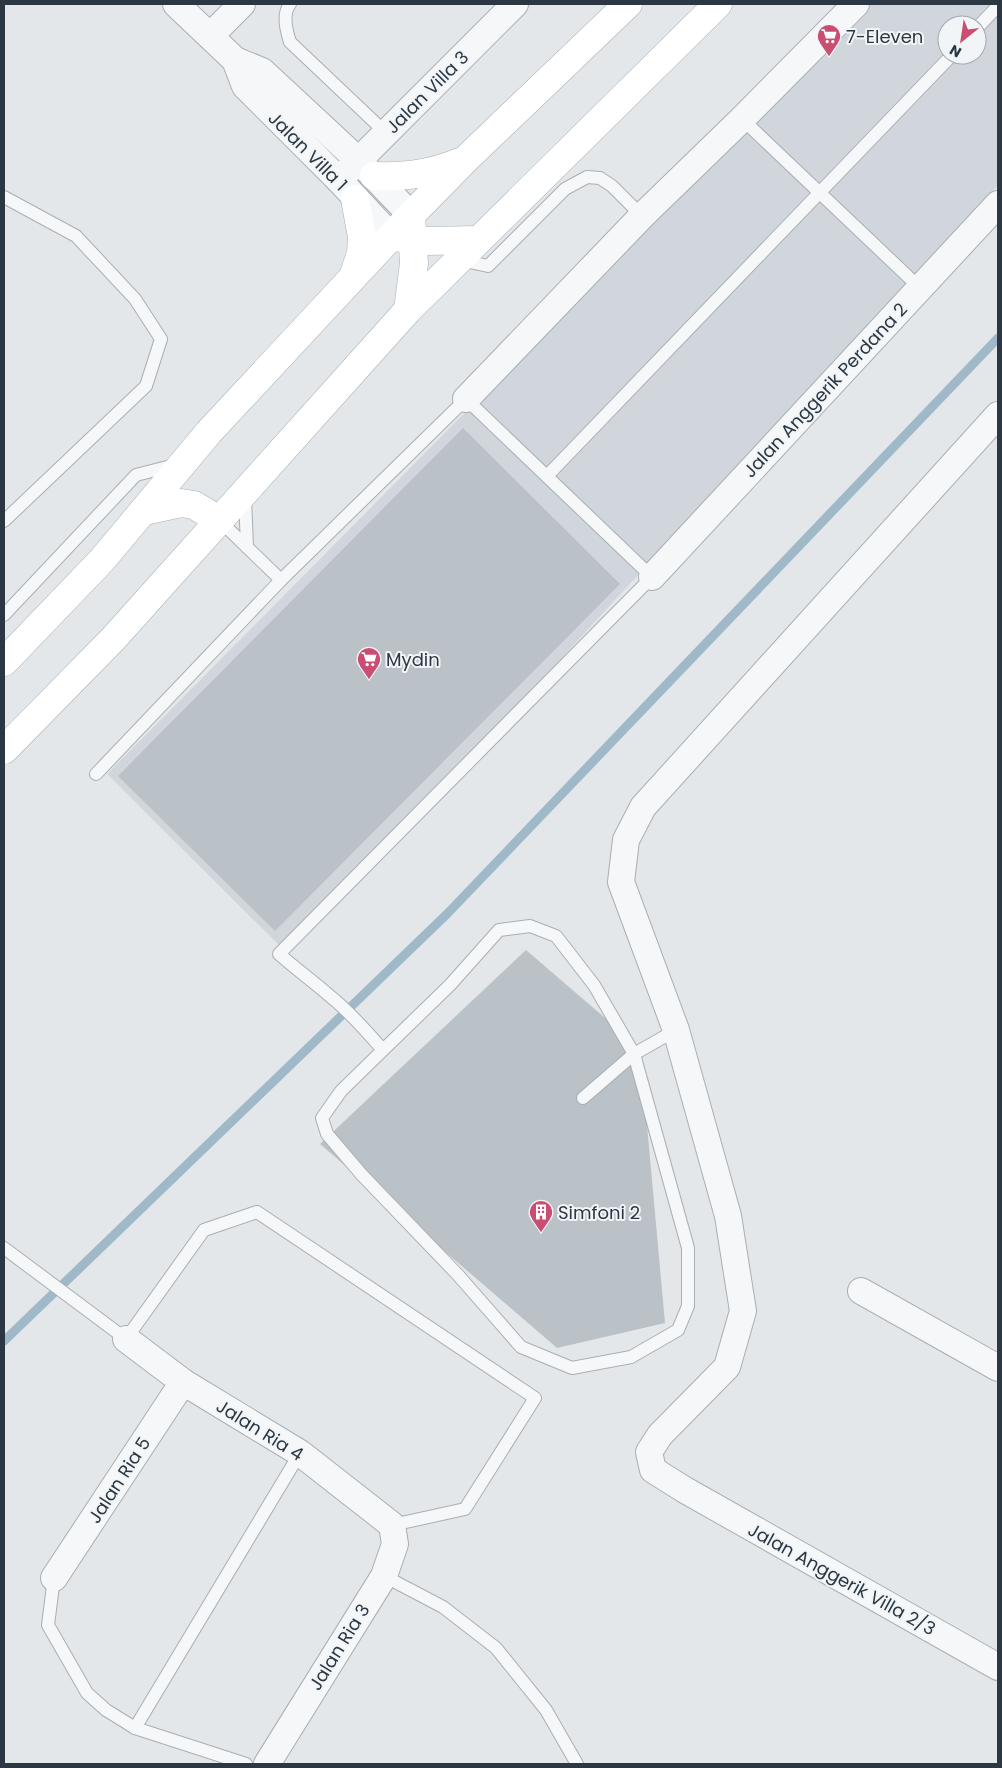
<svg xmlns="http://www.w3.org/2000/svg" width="1002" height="1768" font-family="Poppins,sans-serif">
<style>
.built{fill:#d1d6dc;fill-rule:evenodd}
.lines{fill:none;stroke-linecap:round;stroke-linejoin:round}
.stream{stroke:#9fb9c9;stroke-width:9}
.building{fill:#bac1c7}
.lane-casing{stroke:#a8afb4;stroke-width:14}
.street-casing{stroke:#a8afb4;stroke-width:28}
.secondary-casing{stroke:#a8afb4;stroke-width:29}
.lane{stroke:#f5f7f9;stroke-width:12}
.street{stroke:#f5f7f9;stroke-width:26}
.secondary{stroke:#fff;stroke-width:28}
.labels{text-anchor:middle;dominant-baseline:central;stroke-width:4;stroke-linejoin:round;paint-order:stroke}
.poi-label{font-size:18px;fill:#2b3742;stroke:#f2f5f8;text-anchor:start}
.street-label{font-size:18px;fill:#2b3742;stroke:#f2f5f8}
</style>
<rect width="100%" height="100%" fill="#e3e7ea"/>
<!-- built -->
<path class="built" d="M870,4h128v181l-443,480 -276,280 -172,-171zM947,25h30v30h-30z"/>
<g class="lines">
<!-- stream -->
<polyline class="stream" points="4,1341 447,914 998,338"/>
</g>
<!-- building -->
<g class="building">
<polygon points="463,428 620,584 275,931 118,776"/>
<polygon points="526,950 640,1048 665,1323 557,1348 320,1144"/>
</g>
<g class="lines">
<!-- lane casing -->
<g class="lane-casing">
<g id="lane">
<path d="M290,4c-8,10 -4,26 0,38l96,91"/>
<polyline points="977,28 998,6"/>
<polyline points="742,119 920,288"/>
<polyline points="4,197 76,236 135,299 161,339 146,386 4,521"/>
<polyline points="460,260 488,266 565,189 587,177 600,178 612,186 642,216"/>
<polyline points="547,476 952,55"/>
<polyline points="245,497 247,547"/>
<polyline points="219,520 281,580"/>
<polyline points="4,615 136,475 175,465"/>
<path d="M96,774l185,-194 185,-181 186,178 -373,377c17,15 35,28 52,43 19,15 36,35 52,53l67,-65 49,-55 31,-4 26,10 38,49 40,69 54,194v58l-10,24 -47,27 -59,11 -51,-21 -63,-72 -96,-100 -35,-41 -5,-16 19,-27 42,-41"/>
<polyline points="583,1098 634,1054 676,1030"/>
<polyline points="4,1248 126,1339 204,1230 257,1212 535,1398 465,1509 392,1525"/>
<polyline points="384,1576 443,1607 496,1648 546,1710 577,1764"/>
<polyline points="54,1578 48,1625 87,1693 106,1710 135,1728 246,1764"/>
<polyline points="135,1728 300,1453"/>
</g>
</g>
<!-- street casing -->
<g class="street-casing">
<g id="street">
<polyline points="176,4 235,60 262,71 359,161 411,215"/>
<polyline points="210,36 242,4"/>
<polyline points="235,60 245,86 339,180 391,236"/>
<polyline points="339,180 515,4"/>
<polyline points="466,399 642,216 742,119 856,4"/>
<polyline points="998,415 643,807 626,840 621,882 676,1030 728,1216 743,1311 727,1367 660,1435 649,1452 653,1470 685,1490 998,1667"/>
<polyline points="652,577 998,204"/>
<polyline points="861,1291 998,1368"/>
<polyline points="126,1339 183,1382 300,1453 392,1525 395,1544 384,1576 267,1764"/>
<polyline points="54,1578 183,1382"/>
</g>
</g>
<!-- secondary casing -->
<g class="secondary-casing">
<g id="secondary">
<path d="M374,176c33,1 55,-2 86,-14"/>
<polyline points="395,237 426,241 478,240"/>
<polyline points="354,274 361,253 362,237 355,199"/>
<polyline points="408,310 414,263 411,215"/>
<polyline points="144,511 181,503 194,505 219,520"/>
<polyline points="4,662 102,560 209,432 411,215 466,159 628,4"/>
<polyline points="4,750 113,639 408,310 718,4"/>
</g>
</g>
<!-- lane -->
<use href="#lane" class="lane"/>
<!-- street -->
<use href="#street" class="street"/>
<!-- secondary -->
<use href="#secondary" class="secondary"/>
</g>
<!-- icons -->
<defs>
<g id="supermarket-pin" transform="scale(1.25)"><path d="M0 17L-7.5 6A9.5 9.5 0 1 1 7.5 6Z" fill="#ca4e72" stroke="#f2f5f8"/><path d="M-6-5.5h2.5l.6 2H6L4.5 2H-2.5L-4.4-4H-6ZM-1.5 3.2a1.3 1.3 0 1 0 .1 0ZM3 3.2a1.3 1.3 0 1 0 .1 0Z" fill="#fff"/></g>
<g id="building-pin" transform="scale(1.25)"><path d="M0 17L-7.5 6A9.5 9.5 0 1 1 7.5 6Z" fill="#ca4e72" stroke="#f2f5f8"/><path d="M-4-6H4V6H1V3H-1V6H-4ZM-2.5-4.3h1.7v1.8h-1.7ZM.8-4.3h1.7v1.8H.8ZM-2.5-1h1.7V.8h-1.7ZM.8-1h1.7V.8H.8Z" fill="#fff"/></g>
</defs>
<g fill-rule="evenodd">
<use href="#supermarket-pin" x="829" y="36"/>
<use href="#supermarket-pin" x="369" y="659"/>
<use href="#building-pin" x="541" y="1212"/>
</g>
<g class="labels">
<!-- poi labels -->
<g class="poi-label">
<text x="846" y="36">7-Eleven</text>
<text x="386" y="659">Mydin</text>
<text x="558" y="1212">Simfoni 2</text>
</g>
<!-- street labels -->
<g class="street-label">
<text transform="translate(427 92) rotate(-45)">Jalan Villa 3</text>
<text transform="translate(308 151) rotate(45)">Jalan Villa 1</text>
<text transform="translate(825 390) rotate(-47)">Jalan Anggerik Perdana 2</text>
<text transform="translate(260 1430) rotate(32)">Jalan Ria 4</text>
<text transform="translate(119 1480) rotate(-57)">Jalan Ria 5</text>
<text transform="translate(842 1579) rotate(29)">Jalan Anggerik Villa 2/3</text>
<text transform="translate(339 1647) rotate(-58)">Jalan Ria 3</text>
</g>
</g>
<!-- border -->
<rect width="1002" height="1768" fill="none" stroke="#2b3742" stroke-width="10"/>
<!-- north arrow -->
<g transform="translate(962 40) rotate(210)"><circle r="24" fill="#f2f5f8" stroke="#a2a9af"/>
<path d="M0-4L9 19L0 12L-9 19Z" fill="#ca4e72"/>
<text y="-8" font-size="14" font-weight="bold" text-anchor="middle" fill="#2b3742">N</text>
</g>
</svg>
